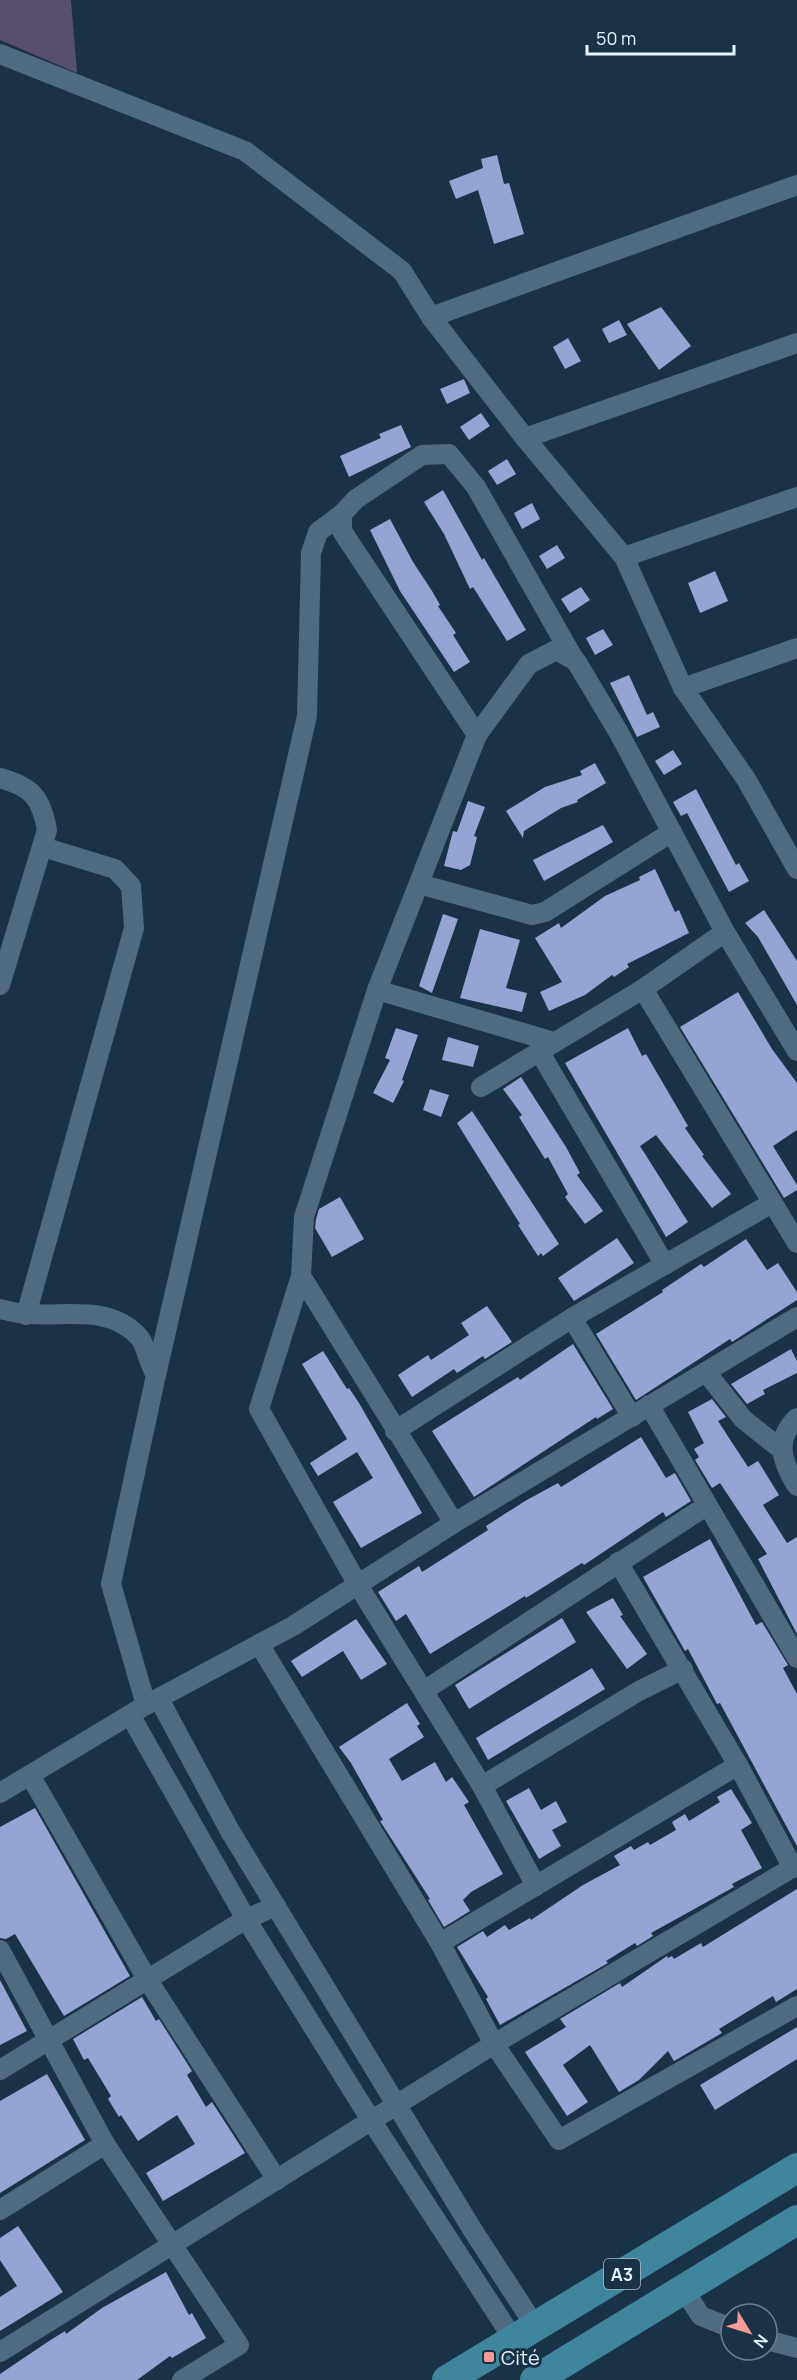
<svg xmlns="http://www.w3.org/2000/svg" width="797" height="2380" font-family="Manrope,sans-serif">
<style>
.green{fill:#584e6d}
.building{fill:#95a4d4}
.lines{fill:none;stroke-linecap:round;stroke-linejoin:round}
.minor{stroke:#506a80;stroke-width:20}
.primary{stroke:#3f869d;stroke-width:30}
.poi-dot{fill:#f59b98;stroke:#1a3246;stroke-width:2}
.labels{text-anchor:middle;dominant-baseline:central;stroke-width:6;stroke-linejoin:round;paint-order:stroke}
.shield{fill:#1a3246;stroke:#aab9c6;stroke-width:1.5}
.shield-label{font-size:18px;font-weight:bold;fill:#e7f3fd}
.poi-label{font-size:20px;fill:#e7f3fd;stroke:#1a3246;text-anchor:start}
</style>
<rect width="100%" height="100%" fill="#1a3246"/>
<!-- green -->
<polygon class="green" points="0,0 71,0 77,73 0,40"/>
<!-- building -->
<g class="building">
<polygon points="497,155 504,184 509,183 524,234 494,244 478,190 456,199 449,181 483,168 481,159"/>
<polygon points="661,307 691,346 659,370 627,324"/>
<polygon points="619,320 627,335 609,343 602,329"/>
<polygon points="568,338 581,361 565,369 553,347"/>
<polygon points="464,379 470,393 447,404 440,389"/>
<polygon points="481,413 490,426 469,440 460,427"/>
<polygon points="401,425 411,447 349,477 340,456 381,438 379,434"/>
<polygon points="507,459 516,474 497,485 488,471"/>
<polygon points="443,490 482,560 484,558 526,630 507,641 473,587 470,589 444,534 424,502"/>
<polygon points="532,503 540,519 522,529 514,513"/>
<polygon points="390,519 413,562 432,591 440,605 438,606 456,633 453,635 470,662 454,672 400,591 370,530"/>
<polygon points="557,545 565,558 547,569 539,556"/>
<polygon points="715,571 728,601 700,613 688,583"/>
<polygon points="581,587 590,600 570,613 561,599"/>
<polygon points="603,629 613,645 595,655 586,638"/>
<polygon points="629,675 647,715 653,712 660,727 637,737 610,683"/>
<polygon points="673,750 682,764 664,775 655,761"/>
<polygon points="595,763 606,783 577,800 578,802 561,808 524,831 523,838 506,811 545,787 582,775 580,771"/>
<polygon points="696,789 736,865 739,863 749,881 729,892 687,813 681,816 673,802"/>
<polygon points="468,801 485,807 474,836 477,837 470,865 461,870 444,866 453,831 457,832"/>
<polygon points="603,825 613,842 544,881 533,860"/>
<polygon points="655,869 675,912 679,910 689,933 627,964 629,967 614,977 612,975 585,995 549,1011 540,992 562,982 535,938 559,923 561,928 605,896 640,880 639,877"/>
<polygon points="764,910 797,961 797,1005 758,937 745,923"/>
<polygon points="443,914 458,919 432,993 419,986"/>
<polygon points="480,929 520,940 506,988 527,993 522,1012 460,998"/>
<polygon points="738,992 772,1049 797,1083 797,1130 773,1146 797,1185 797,1190 784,1198 680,1027"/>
<polygon points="396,1028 418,1035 402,1080 404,1081 393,1103 373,1093 390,1060 385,1058"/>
<polygon points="628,1028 642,1056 646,1054 688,1126 685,1128 704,1155 702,1156 731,1194 712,1208 656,1135 640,1146 688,1222 666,1237 565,1063"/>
<polygon points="448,1037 479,1046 473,1067 442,1060"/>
<polygon points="521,1077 566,1147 580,1173 577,1175 603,1211 585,1224 565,1197 568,1194 548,1157 545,1159 519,1117 522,1115 503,1089"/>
<polygon points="430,1089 449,1095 441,1117 423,1110"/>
<polygon points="472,1111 559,1244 543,1256 541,1253 538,1256 518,1225 520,1224 457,1123"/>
<polygon points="340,1197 364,1239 332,1257 315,1228 316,1219 319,1209"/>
<polygon points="617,1238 634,1263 574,1301 558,1278"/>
<polygon points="746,1239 767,1270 778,1263 797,1292 797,1300 732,1342 730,1339 636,1400 596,1334 663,1292 662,1290 701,1264 704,1267"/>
<polygon points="487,1306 512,1342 485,1359 483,1356 457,1373 454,1369 412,1397 398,1375 428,1355 431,1360 469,1335 461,1323"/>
<polygon points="573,1344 613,1409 597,1419 596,1417 474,1497 432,1431 518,1377 520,1380"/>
<polygon points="791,1349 797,1361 797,1373 763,1390 765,1394 747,1404 731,1384"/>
<polygon points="323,1351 347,1389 349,1388 359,1403 422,1513 361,1548 333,1502 373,1478 357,1452 318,1476 310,1463 347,1439 302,1364"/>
<polygon points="712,1399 726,1417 718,1421 748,1467 758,1461 779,1495 763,1505 787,1543 797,1537 797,1634 758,1559 767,1554 720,1483 712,1488 695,1460 699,1457 694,1449 704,1443 688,1412"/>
<polygon points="641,1437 666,1478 675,1473 691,1501 666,1517 663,1512 584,1565 582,1563 526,1598 525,1596 430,1654 406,1614 396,1621 378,1592 419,1566 422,1572 488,1530 486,1526 525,1501 558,1483 561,1487"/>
<polygon points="710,1539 756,1625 762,1622 788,1665 783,1668 797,1694 797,1846 720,1703 717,1704 688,1649 685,1651 643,1577"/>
<polygon points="613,1598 623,1615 620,1616 647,1654 627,1669 586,1612"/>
<polygon points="562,1618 576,1642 469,1709 455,1685"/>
<polygon points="356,1619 387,1664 361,1680 343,1651 302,1677 291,1661"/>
<polygon points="592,1668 605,1689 488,1760 476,1738"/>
<polygon points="407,1703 420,1724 417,1726 424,1737 389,1759 402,1781 435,1762 446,1782 452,1777 469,1802 464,1805 503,1874 471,1892 463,1900 470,1911 444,1927 428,1900 430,1899 380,1821 383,1820 351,1763 339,1747"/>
<polygon points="529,1788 541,1810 556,1801 567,1822 552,1830 561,1846 539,1859 506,1801"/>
<polygon points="731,1789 752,1823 741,1830 762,1868 732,1884 734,1887 651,1933 653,1936 637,1946 635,1943 606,1961 608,1963 500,2025 486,1999 488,1997 457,1947 483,1931 487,1937 505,1925 509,1930 530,1918 531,1920 583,1885 620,1865 614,1856 631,1846 634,1850 648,1842 650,1845 676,1830 672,1822 685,1814 689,1821 720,1802 717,1797"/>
<polygon points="35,1808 130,1976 64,2016 15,1934 6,1939 0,1938 0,1827"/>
<polygon points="797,1889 797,1989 776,2002 773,1996 719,2029 722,2033 674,2061 668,2051 639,2080 619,2092 590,2045 563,2065 588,2102 567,2116 525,2052 566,2027 560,2019 620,1983 622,1987 667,1956 668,1958 672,1956 674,1959 701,1943 703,1947"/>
<polygon points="0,1980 27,2031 0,2045"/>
<polygon points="142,1997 156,2021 159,2019 192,2071 187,2075 206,2107 212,2102 245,2153 163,2201 146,2173 195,2144 177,2115 138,2141 121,2115 119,2117 108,2099 111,2096 88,2058 84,2060 73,2039"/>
<polygon points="797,2027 797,2059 715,2110 700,2085"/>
<polygon points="47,2074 85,2140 0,2193 0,2101"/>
<polygon points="18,2226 63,2292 0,2331 0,2297 17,2286 0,2260 0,2238"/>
<polygon points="166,2272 189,2315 192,2313 206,2338 172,2358 170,2356 137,2380 0,2380 0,2374 49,2341 65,2331 66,2334 102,2308"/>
</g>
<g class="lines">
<!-- minor -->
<g class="minor">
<polyline points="0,54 245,151 402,271 431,317 525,438 624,557 683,688 746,779 797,869"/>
<polyline points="431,317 797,185"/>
<polyline points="525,438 797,343"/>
<polyline points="624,557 797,497"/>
<polyline points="683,688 797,648"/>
<polyline points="477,735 342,531 342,514 356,499 422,455 449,454 476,487 575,661"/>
<path d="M0,778c32,9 41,19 47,52l-47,155"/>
<polyline points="419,884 532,915 545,912 672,832"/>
<polyline points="643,989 797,1243"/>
<polyline points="377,990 554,1042"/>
<polyline points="539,1051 665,1265"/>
<polyline points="481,1087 643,989 725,932"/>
<polyline points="301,1276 259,1409 358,1585 482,1786 536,1886"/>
<path d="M0,1309c9,2 19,5 28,5 38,3 81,-10 111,23 7,7 9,26 17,38l-45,209 35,121 -146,88"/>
<polyline points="26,1315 134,928 131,886 115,869 43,847"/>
<polyline points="572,1318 632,1417"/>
<polyline points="706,1372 743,1419 782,1450"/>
<polyline points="156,1375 307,716 311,553 318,532 342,514"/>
<polyline points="649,1405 797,1658"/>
<path d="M797,1418c-23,22 -15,44 0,68"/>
<polyline points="395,1431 572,1318 772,1203"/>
<polyline points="454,1523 301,1276 304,1217 377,990 477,735 529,664 556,650 576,661 619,733 725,932 797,1051"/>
<polyline points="618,1562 738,1765 793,1868"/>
<polyline points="259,1644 440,1943 738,1765"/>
<polyline points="425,1690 706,1506"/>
<polyline points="159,1699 230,1831 472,2229 535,2326"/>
<polyline points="146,1705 293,1626 454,1523 797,1317"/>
<polyline points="130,1715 246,1919 371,2120 514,2340"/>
<polyline points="30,1775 147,1979 277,2180"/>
<polyline points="482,1786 639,1691 683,1669"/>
<polyline points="440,1943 494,2044 559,2140 797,2006"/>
<polyline points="0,1950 105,2144 239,2345 182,2380"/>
<polyline points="0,2070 246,1919 276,1906"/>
<polyline points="0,2210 105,2144"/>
<polyline points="683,2289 701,2316 731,2328"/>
<polyline points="767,2340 797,2348"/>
<polyline points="0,2352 494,2044 797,1865"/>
</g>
<!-- primary -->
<g class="primary">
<polyline points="447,2380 797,2168"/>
<polyline points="535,2380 797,2220"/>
</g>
</g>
<!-- markers -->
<rect class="poi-dot" x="483" y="2351" width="12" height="12" rx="3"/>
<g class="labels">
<!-- shield labels -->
<rect class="shield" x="604" y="2259" width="36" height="30" rx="4.5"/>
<g class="shield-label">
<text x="622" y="2274">A3</text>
</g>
<!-- poi labels -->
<g class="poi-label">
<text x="501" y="2357">Cité</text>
</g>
</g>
<!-- north arrow -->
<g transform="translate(749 2332) rotate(128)"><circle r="28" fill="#1a3246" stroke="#6c7f8f" stroke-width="1.5"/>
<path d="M0-4.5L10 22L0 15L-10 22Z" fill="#f59b98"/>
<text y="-9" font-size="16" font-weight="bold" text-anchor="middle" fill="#e7f3fd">N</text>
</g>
<!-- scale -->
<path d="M587 45v9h147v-9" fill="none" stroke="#e7f3fd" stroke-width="3"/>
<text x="596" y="45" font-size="18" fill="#e7f3fd" stroke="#1a3246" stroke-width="4.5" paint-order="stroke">50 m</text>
</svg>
